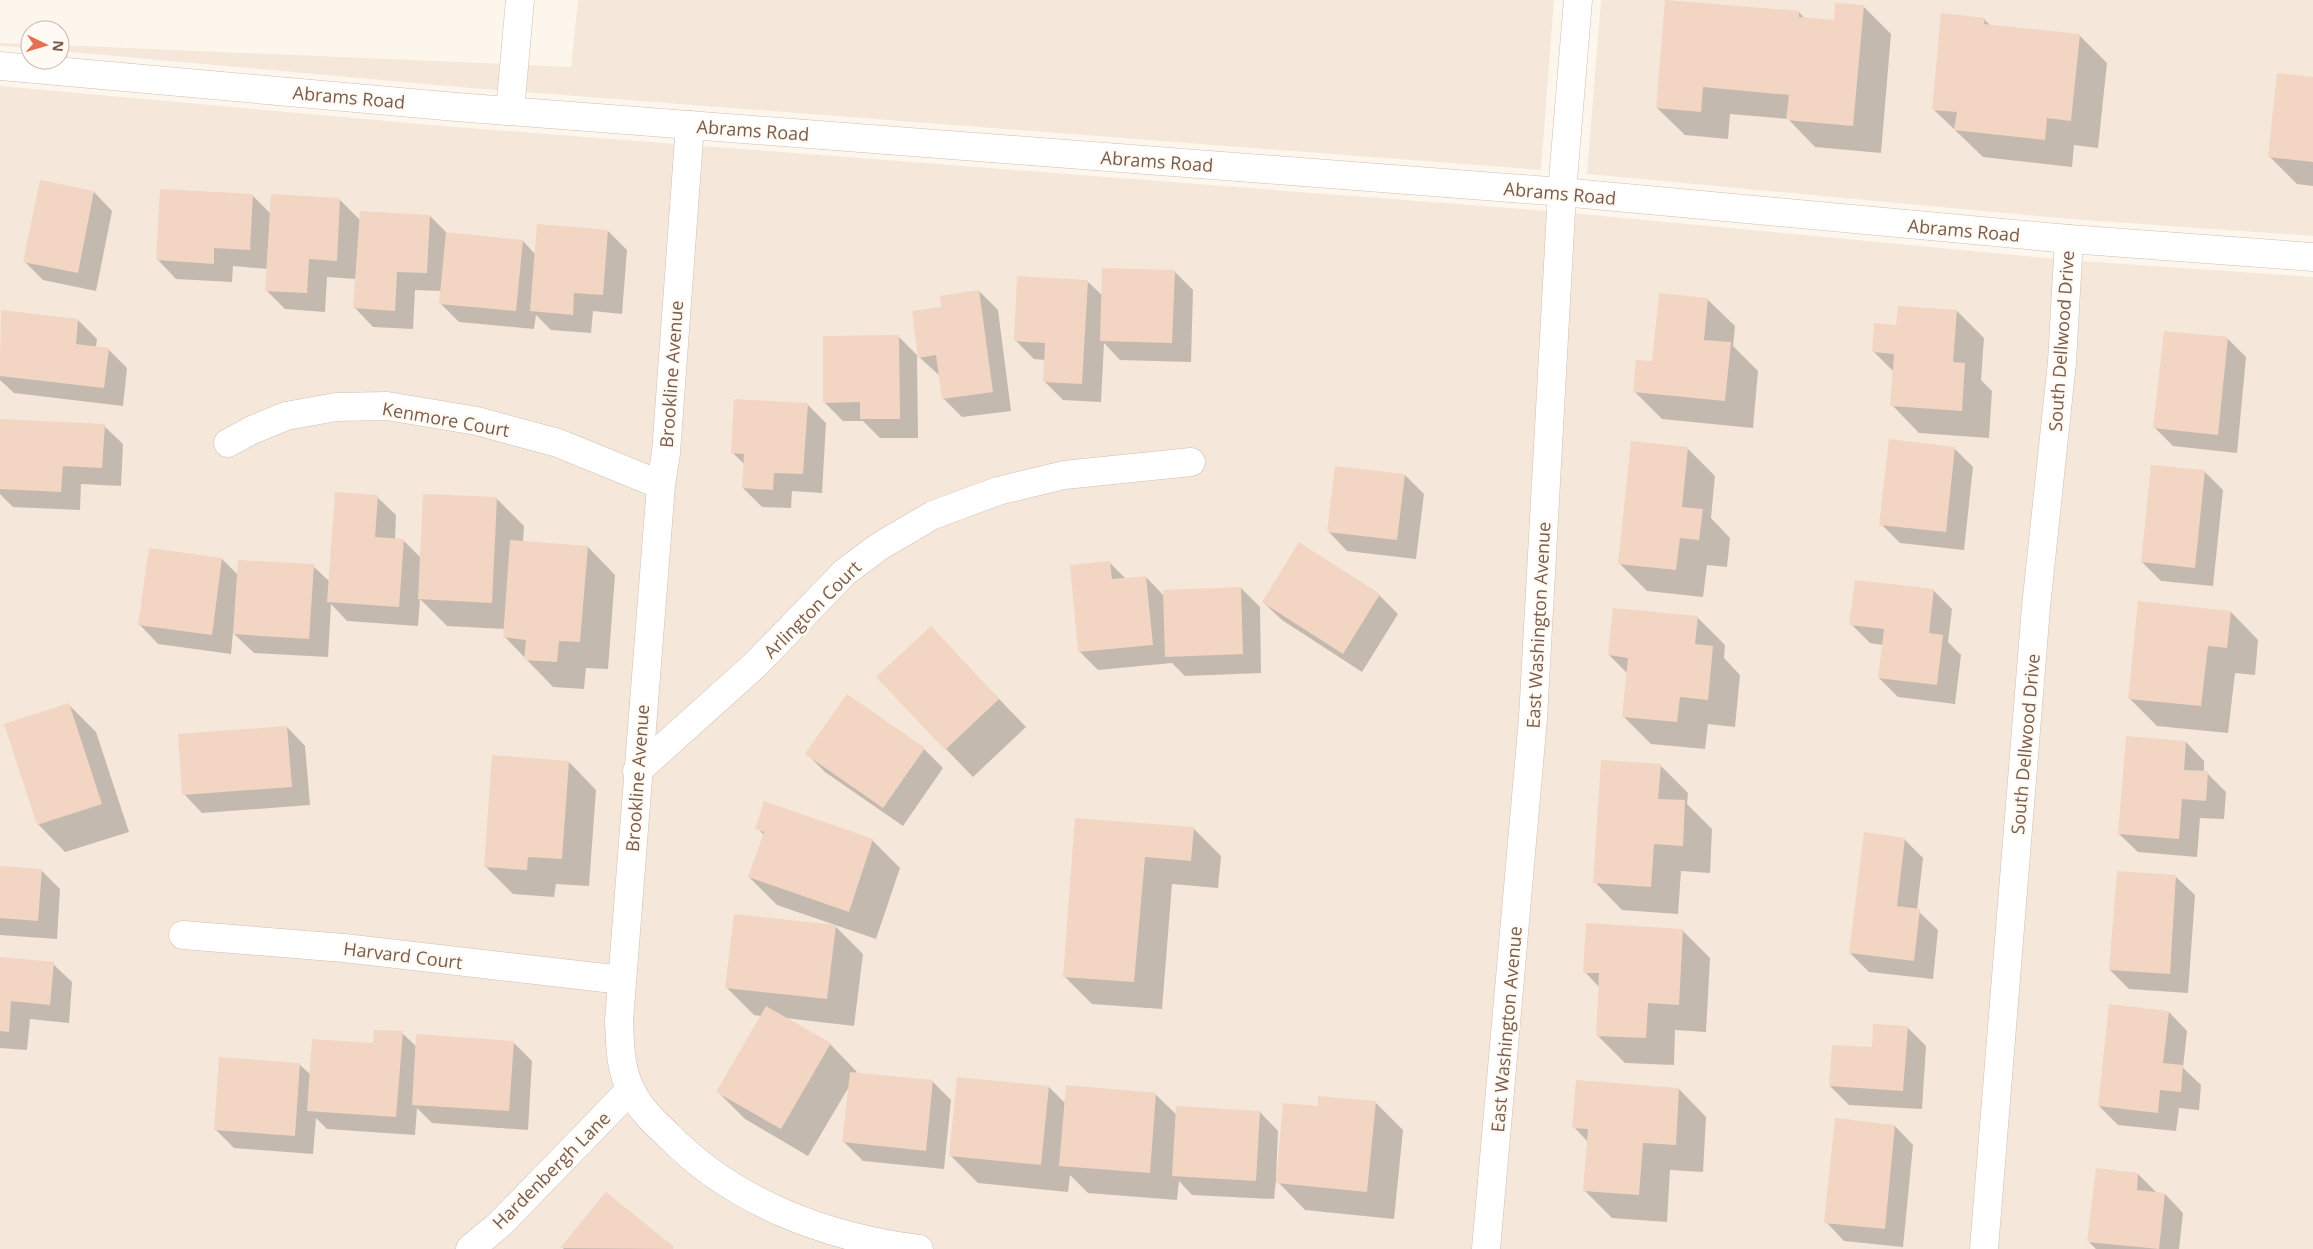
<svg xmlns="http://www.w3.org/2000/svg" width="2313" height="1249" font-family="'Open Sans',sans-serif">
<style>
.residential{fill:#f5e8da}
.shadow{fill:#0003}
.building{fill:#f3d5c3}
.lines{fill:none;stroke-linecap:round;stroke-linejoin:round}
.minor-casing{stroke:#d1beb0;stroke-width:29}
.minor{stroke:#fff;stroke-width:28}
.labels{text-anchor:middle;dominant-baseline:central;stroke-width:5;stroke-linejoin:round;paint-order:stroke}
.street-label{font-size:18px;fill:#7a5c4d;stroke:#fffaf3}
</style>
<rect width="100%" height="100%" fill="#fdf6ec"/>
<!-- residential -->
<g class="residential">
<polygon points="578,0 1554,0 1541,170 458,87 60,51 60,45 571,67"/>
<polygon points="1601,0 2313,0 2313,236 2070,219 1587,174"/>
<polygon points="0,43 30,44 30,48 0,46"/>
<polygon points="0,86 455,127 1561,212 2067,260 2313,277 2313,1249 0,1249"/>
</g>
<!-- shadow -->
<g class="shadow">
<polygon points="1863,6 1891,34 1881,153 1815,147 1788,119 1730,114 1728,139 1685,135 1657,108 1799,12 1805,19 1835,21"/>
<polygon points="1984,19 1991,26 2079,35 2107,63 2098,148 2074,145 2072,167 1983,157 1933,109"/>
<polygon points="2313,78 2313,186 2297,184 2269,156"/>
<polygon points="94,192 112,211 96,291 43,280 24,261"/>
<polygon points="252,195 271,214 340,200 360,220 430,216 447,233 523,241 536,255 608,231 627,250 622,314 593,311 591,333 551,330 536,315 534,329 459,322 440,303 442,291 415,290 413,329 373,327 355,308 357,279 327,277 325,312 285,309 266,290 268,269 233,266 232,282 176,279 158,260"/>
<polygon points="1174,271 1193,290 1191,362 1120,360 1104,343 1101,402 1063,400 1044,381 1045,360 1034,359 1015,340 1087,281 1103,296"/>
<polygon points="979,291 998,310 1011,411 962,417 943,398 940,376 919,357 943,309"/>
<polygon points="1707,299 1735,326 1733,346 1758,371 1753,428 1662,419 1634,391 1653,362"/>
<polygon points="2,311 78,320 97,339 96,347 108,349 127,368 123,406 14,393 0,380"/>
<polygon points="1957,311 1984,338 1981,380 1992,391 1989,438 1919,433 1892,405 1894,372 1873,351 1897,326"/>
<polygon points="899,337 917,355 918,438 880,438 863,421 843,421 824,402"/>
<polygon points="2228,339 2246,357 2237,453 2173,446 2155,428"/>
<polygon points="807,404 826,423 822,493 792,491 791,508 762,507 743,488 745,465 732,452"/>
<polygon points="0,420 104,426 123,444 121,486 81,484 80,510 13,507 0,494"/>
<polygon points="1954,448 1973,467 1964,550 1900,543 1881,524"/>
<polygon points="1688,449 1715,476 1711,518 1730,538 1727,567 1707,565 1703,597 1647,591 1619,563"/>
<polygon points="2204,471 2223,490 2213,586 2161,581 2142,562"/>
<polygon points="1405,475 1424,494 1416,559 1347,551 1329,532"/>
<polygon points="377,497 396,515 395,540 403,540 421,558 496,498 524,526 523,542 588,547 615,575 608,669 586,668 584,689 553,687 505,637 505,629 447,626 420,599 418,626 347,621 331,604 328,657 254,653 233,633 231,654 158,644 140,625 222,559 238,575 313,566 330,582"/>
<polygon points="1300,544 1379,595 1398,614 1362,672 1282,620 1263,602"/>
<polygon points="1109,562 1126,579 1146,577 1164,596 1241,588 1260,607 1261,673 1185,676 1172,663 1098,670 1079,651"/>
<polygon points="1933,590 1952,609 1948,642 1961,655 1955,704 1898,697 1879,678 1883,645 1870,643 1851,624"/>
<polygon points="2231,612 2258,640 2255,675 2235,673 2228,733 2157,726 2129,698"/>
<polygon points="1697,617 1725,645 1724,658 1740,675 1735,727 1708,724 1705,749 1651,744 1623,716 1628,674 1609,655"/>
<polygon points="931,628 1026,727 973,777 946,749"/>
<polygon points="847,696 924,749 943,768 903,826 825,772 806,753"/>
<polygon points="69,705 96,732 129,832 65,852 38,824"/>
<polygon points="287,727 305,746 310,805 202,813 184,794"/>
<polygon points="2186,742 2204,761 2204,772 2207,773 2226,792 2224,819 2200,818 2197,857 2138,852 2119,834"/>
<polygon points="569,762 596,790 589,886 556,884 554,897 513,894 485,866"/>
<polygon points="1661,766 1688,793 1687,804 1712,829 1710,873 1681,871 1678,914 1622,910 1595,882"/>
<polygon points="765,803 873,841 900,868 876,939 777,905 749,877 764,835 757,828"/>
<polygon points="1076,819 1193,828 1221,856 1218,888 1172,884 1162,1009 1092,1004 1064,976"/>
<polygon points="1904,839 1923,858 1917,910 1938,930 1933,979 1869,972 1850,953"/>
<polygon points="0,868 42,871 60,889 57,939 0,935"/>
<polygon points="2176,877 2195,895 2188,993 2129,989 2110,970"/>
<polygon points="834,925 863,954 854,1026 785,1018 830,1044 857,1072 856,1074 932,1081 951,1100 944,1169 863,1161 844,1142 850,1085 808,1156 745,1119 718,1092 761,1016 754,1015 727,988"/>
<polygon points="1682,930 1710,958 1706,1032 1675,1030 1674,1065 1625,1063 1597,1035 1599,987 1585,972"/>
<polygon points="0,959 53,964 72,982 69,1023 30,1019 27,1050 0,1048"/>
<polygon points="2169,1012 2187,1031 2183,1068 2201,1085 2199,1110 2179,1108 2176,1131 2118,1125 2099,1106"/>
<polygon points="1907,1027 1926,1046 1922,1109 1849,1105 1830,1086 1873,1048"/>
<polygon points="402,1033 417,1047 513,1042 532,1061 528,1130 432,1123 417,1108 415,1135 327,1129 316,1118 313,1154 234,1148 215,1129 299,1064 311,1075"/>
<polygon points="1049,1087 1066,1104 1155,1094 1177,1115 1260,1112 1278,1131 1276,1179 1278,1179 1375,1102 1403,1130 1394,1219 1305,1210 1276,1180 1274,1199 1192,1195 1179,1181 1177,1200 1088,1193 1070,1175 1068,1192 978,1183 950,1155"/>
<polygon points="1679,1089 1706,1117 1703,1172 1670,1170 1667,1222 1612,1218 1585,1191 1588,1142 1574,1127"/>
<polygon points="1895,1126 1913,1145 1903,1247 1844,1241 1826,1222"/>
<polygon points="2138,1174 2157,1193 2165,1194 2183,1213 2179,1249 2096,1249 2089,1242"/>
<polygon points="606,1194 673,1249 563,1249"/>
</g>
<!-- building -->
<g class="building">
<polygon points="1665,0 1799,11 1799,17 1834,20 1835,3 1864,5 1853,126 1786,120 1789,95 1703,87 1701,112 1656,108"/>
<polygon points="1941,13 1985,18 1984,24 2080,34 2071,121 2047,118 2045,140 1954,130 1957,112 1932,110"/>
<polygon points="2277,73 2313,77 2313,162 2268,157"/>
<polygon points="40,180 94,191 78,273 23,262"/>
<polygon points="160,189 253,194 250,250 214,248 214,264 156,260"/>
<polygon points="271,194 340,198 337,261 309,259 307,293 265,291"/>
<polygon points="360,211 430,215 427,273 397,272 395,311 353,308"/>
<polygon points="537,224 608,230 603,295 574,293 573,315 530,311"/>
<polygon points="446,232 523,240 516,311 439,304"/>
<polygon points="1102,268 1175,270 1172,343 1100,341"/>
<polygon points="1017,276 1088,280 1082,384 1043,382 1045,343 1014,341"/>
<polygon points="979,290 993,392 942,399 936,355 918,358 912,311 941,307 940,296"/>
<polygon points="1659,293 1708,298 1704,340 1731,342 1725,401 1633,392 1636,360 1652,361"/>
<polygon points="1898,306 1957,310 1953,362 1965,363 1962,411 1890,406 1894,354 1872,352 1874,323 1896,325"/>
<polygon points="1,310 78,319 76,344 109,348 104,388 0,376"/>
<polygon points="2164,331 2228,337 2218,435 2153,428"/>
<polygon points="899,335 900,419 860,419 860,402 823,403 823,336"/>
<polygon points="734,399 808,403 803,474 774,473 773,490 742,488 744,454 731,453"/>
<polygon points="0,419 105,424 102,468 63,466 61,492 0,489"/>
<polygon points="1889,439 1955,447 1946,532 1879,525"/>
<polygon points="1631,441 1688,447 1682,507 1703,509 1699,540 1680,538 1676,570 1618,564"/>
<polygon points="2151,465 2205,470 2195,568 2141,562"/>
<polygon points="1335,466 1405,474 1397,540 1327,532"/>
<polygon points="335,492 378,495 375,537 404,539 399,607 327,602"/>
<polygon points="423,494 497,497 492,603 418,599"/>
<polygon points="510,540 588,546 580,642 559,641 557,662 524,660 526,640 503,637"/>
<polygon points="1299,542 1380,594 1343,654 1262,602"/>
<polygon points="149,548 222,558 212,635 138,625"/>
<polygon points="238,560 314,564 309,639 233,634"/>
<polygon points="1110,561 1112,579 1146,576 1153,645 1078,652 1070,565"/>
<polygon points="1855,580 1934,589 1929,633 1943,635 1937,685 1878,678 1884,629 1849,625"/>
<polygon points="1241,587 1243,654 1165,657 1163,590"/>
<polygon points="2138,601 2231,611 2227,648 2208,646 2201,706 2128,699"/>
<polygon points="1613,608 1698,616 1695,644 1713,646 1708,700 1680,697 1677,722 1622,717 1628,658 1608,655"/>
<polygon points="931,626 999,699 945,750 876,677"/>
<polygon points="847,694 925,748 883,808 805,754"/>
<polygon points="69,703 102,804 37,825 4,724"/>
<polygon points="287,726 292,787 182,795 178,734"/>
<polygon points="2126,736 2186,741 2184,770 2208,771 2206,801 2182,799 2179,839 2118,834"/>
<polygon points="492,755 569,761 562,859 528,857 527,870 484,867"/>
<polygon points="1601,760 1661,764 1658,799 1685,800 1683,846 1654,844 1651,887 1593,883"/>
<polygon points="764,801 873,839 849,912 748,877 764,832 755,829"/>
<polygon points="1075,818 1194,827 1191,861 1145,857 1134,982 1063,977"/>
<polygon points="1864,832 1905,838 1897,906 1920,909 1914,961 1849,953"/>
<polygon points="0,866 42,869 38,921 0,918"/>
<polygon points="2117,871 2176,875 2170,974 2109,970"/>
<polygon points="734,914 836,925 827,999 725,988"/>
<polygon points="1586,923 1683,929 1679,1005 1648,1003 1646,1038 1596,1036 1599,973 1583,973"/>
<polygon points="0,957 54,962 50,1005 11,1001 9,1032 0,1031"/>
<polygon points="2109,1004 2169,1011 2163,1063 2183,1065 2181,1092 2160,1090 2158,1113 2098,1106"/>
<polygon points="766,1006 831,1043 781,1129 716,1092"/>
<polygon points="1873,1024 1908,1026 1903,1091 1829,1086 1832,1045 1872,1047"/>
<polygon points="374,1030 403,1031 396,1117 307,1111 312,1039 373,1043"/>
<polygon points="416,1034 514,1041 509,1111 412,1105"/>
<polygon points="219,1057 300,1063 295,1136 214,1130"/>
<polygon points="850,1072 933,1080 926,1151 842,1142"/>
<polygon points="957,1077 1049,1086 1041,1165 949,1156"/>
<polygon points="1576,1080 1679,1088 1676,1145 1643,1143 1639,1195 1583,1191 1588,1129 1572,1128"/>
<polygon points="1066,1085 1156,1093 1150,1173 1059,1166"/>
<polygon points="1318,1096 1376,1101 1367,1192 1276,1183 1283,1103 1318,1106"/>
<polygon points="1176,1106 1260,1111 1256,1181 1172,1176"/>
<polygon points="1835,1118 1895,1125 1885,1229 1824,1223"/>
<polygon points="2096,1168 2138,1173 2137,1190 2165,1193 2159,1249 2087,1242"/>
<polygon points="606,1192 674,1247 672,1249 560,1248"/>
</g>
<g class="lines">
<!-- minor casing -->
<g class="minor-casing">
<g id="minor">
<polyline points="0,66 456,107 1562,192 2069,239 2313,257"/>
<polyline points="510,111 520,0"/>
<path d="M690,125l-24,328 -5,32 -42,536c1,24 1,49 13,71 8,17 22,30 36,43 66,68 158,102 251,114"/>
<polyline points="228,443 252,430 286,416 336,407 387,406 477,421 558,443 661,485"/>
<polyline points="637,771 755,665 845,572 880,546 933,515 998,491 1064,475 1191,462"/>
<polyline points="183,935 344,948 622,980"/>
<polyline points="470,1249 500,1224 630,1090"/>
<polyline points="1486,1249 1533,718 1562,192 1578,0"/>
<polyline points="1984,1249 2036,607 2062,362 2069,239"/>
</g>
</g>
<!-- minor -->
<use href="#minor" class="minor"/>
</g>
<g class="labels">
<!-- street labels -->
<g class="street-label">
<text transform="translate(349 97) rotate(5)">Abrams Road</text>
<text transform="translate(753 130) rotate(4)">Abrams Road</text>
<text transform="translate(1157 161) rotate(4)">Abrams Road</text>
<text transform="translate(1560 193) rotate(5)">Abrams Road</text>
<text transform="translate(1964 230) rotate(5)">Abrams Road</text>
<text transform="translate(2061 341) rotate(-86)">South Dellwood Drive</text>
<text transform="translate(671 374) rotate(-86)">Brookline Avenue</text>
<text transform="translate(446 419) rotate(10)">Kenmore Court</text>
<text transform="translate(812 609) rotate(-45)">Arlington Court</text>
<text transform="translate(1538 625) rotate(-87)">East Washington Avenue</text>
<text transform="translate(2025 744) rotate(-85)">South Dellwood Drive</text>
<text transform="translate(637 778) rotate(-86)">Brookline Avenue</text>
<text transform="translate(403 955) rotate(7)">Harvard Court</text>
<text transform="translate(1506 1029) rotate(-85)">East Washington Avenue</text>
<text transform="translate(551 1170) rotate(-45)">Hardenbergh Lane</text>
</g>
</g>
<!-- north arrow -->
<g transform="translate(45 45) rotate(95)"><circle r="24" fill="#fffaf3" stroke="#cabbb1"/>
<path d="M0-4L9 19L0 12L-9 19Z" fill="#e76f51"/>
<text y="-8" font-size="14" font-weight="bold" text-anchor="middle" fill="#7a5c4d">N</text>
</g>
</svg>
